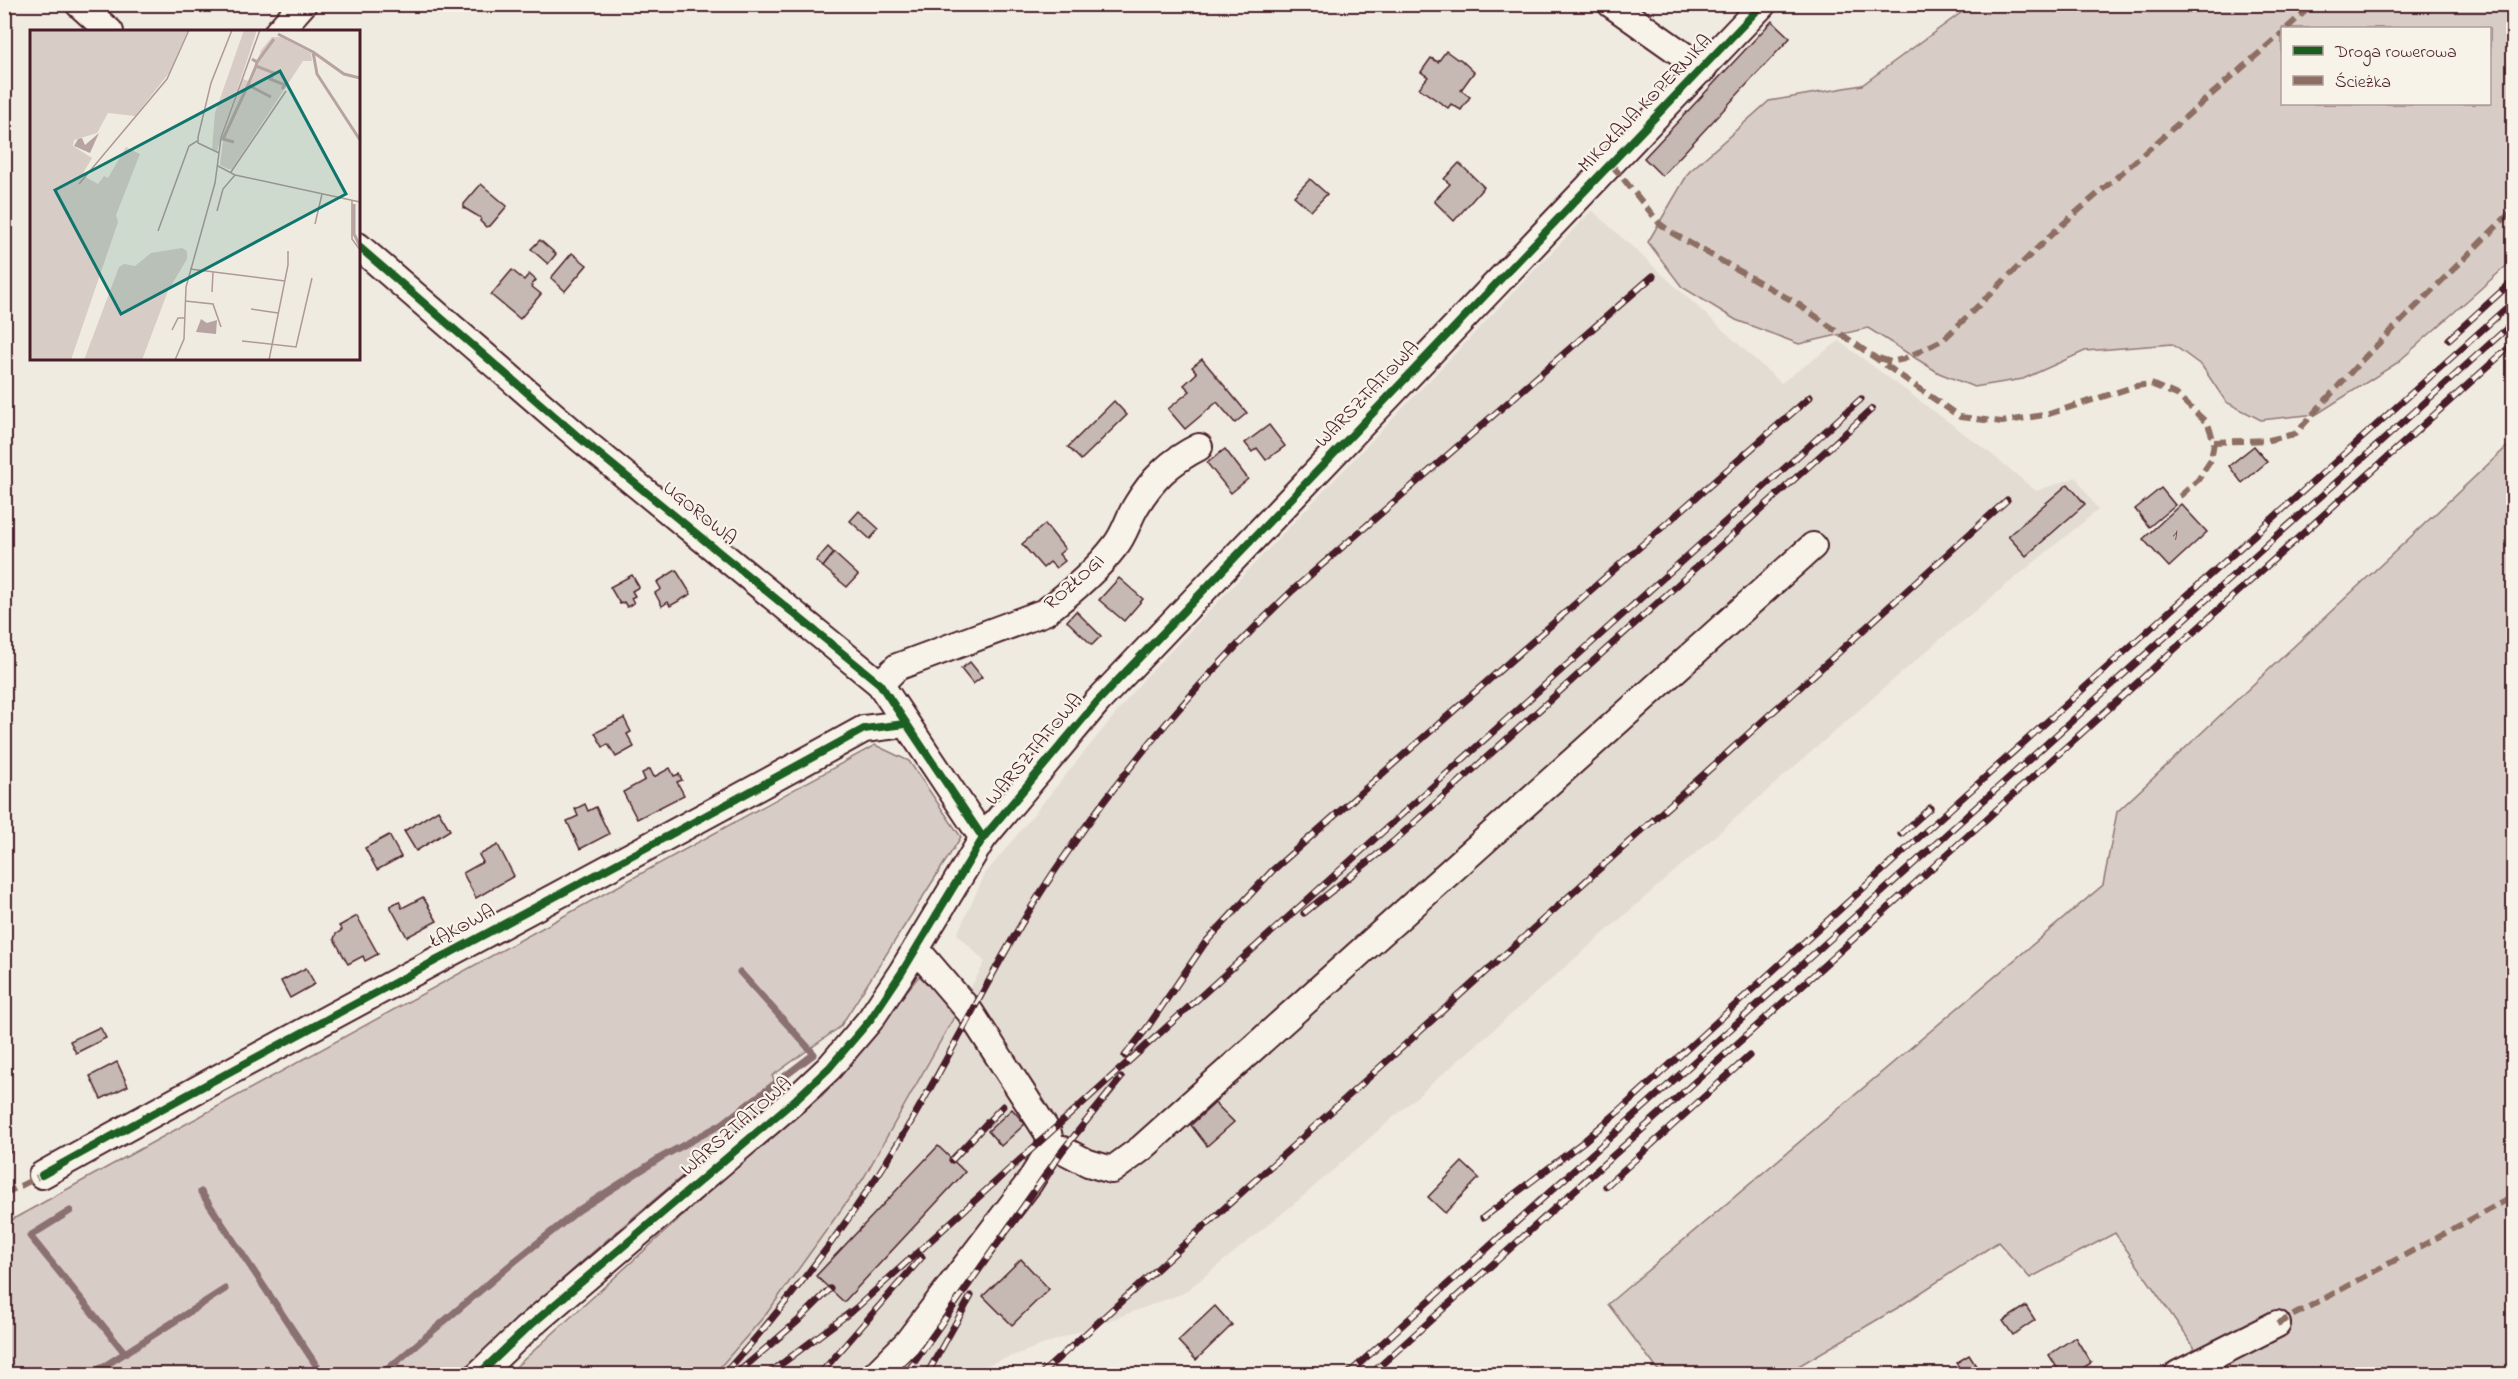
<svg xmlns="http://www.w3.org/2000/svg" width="2518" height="1379" font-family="'Indie Flower',sans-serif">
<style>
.built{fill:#e3dcd2}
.green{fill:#d8cdc6;stroke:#917678;stroke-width:1.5;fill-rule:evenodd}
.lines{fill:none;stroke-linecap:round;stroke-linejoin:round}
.stream{stroke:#8b6f72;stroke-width:7}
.building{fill:#c6b8b3;stroke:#4a1f2b;stroke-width:1.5}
.minor-casing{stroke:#4a1f2b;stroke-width:30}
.minor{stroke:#f7f3e8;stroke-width:26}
.rail-casing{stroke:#4a1f2b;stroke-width:7}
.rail{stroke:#f7f3e8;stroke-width:4.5;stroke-dasharray:14;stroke-linecap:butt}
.quiet{stroke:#8d6e63;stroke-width:6;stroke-dasharray:12 6;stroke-linecap:butt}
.cycleway-casing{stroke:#f7f3e8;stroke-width:11}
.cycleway{stroke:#1b5e20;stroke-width:8}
.labels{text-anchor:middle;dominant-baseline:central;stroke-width:4.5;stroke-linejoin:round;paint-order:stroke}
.number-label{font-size:16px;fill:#69454d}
.street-label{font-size:20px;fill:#4a1f2b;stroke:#f7f3e8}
.inset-river{fill:none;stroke:#b7a4a2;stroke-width:3}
.inset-road{fill:none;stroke:#ae9998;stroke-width:1.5}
.view{fill:#0f766e;fill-opacity:0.15;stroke:#0f766e;stroke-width:3}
.inset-edge{fill:none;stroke:#4a1f2b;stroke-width:3}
</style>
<rect width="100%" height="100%" fill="#f0ebe0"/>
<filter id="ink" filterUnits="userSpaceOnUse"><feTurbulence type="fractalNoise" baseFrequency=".0167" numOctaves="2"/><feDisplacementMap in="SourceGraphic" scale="12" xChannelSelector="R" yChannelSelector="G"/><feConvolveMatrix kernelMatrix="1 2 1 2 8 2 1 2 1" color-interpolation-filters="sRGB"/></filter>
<g filter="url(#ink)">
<!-- built -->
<polygon class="built" points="1592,210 1781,383 1839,341 1989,452 2036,491 2076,477 2098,510 1937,642 1300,1199 1184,1293 963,1374 714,1374 767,1313 863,1179 985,962 957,934 985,874 1143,680"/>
<!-- green -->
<g class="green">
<path d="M1973,4l540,1v255l-116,103 -80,51 -56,6 -35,-18 -24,-36 -30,-22 -87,7 -62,28 -49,8 -35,-14 -71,-45 -69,16 -63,-24 -54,-33 -34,-45 41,-70 80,-71 93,-16zM2282,28h208v76h-208z"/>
<polygon points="2513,441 2513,1374 2210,1374 2196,1350 2115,1233 2030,1278 1998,1242 1899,1307 1785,1374 1661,1374 1608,1304 2103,885 2117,812"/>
<path d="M875,745l34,16 52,76 -121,190 -68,49 9,19c-110,90 -219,178 -317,279h-459l-1,-150z"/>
<polygon points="919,976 958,1010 863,1179 767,1313 714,1374 508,1374 743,1161 825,1093"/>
</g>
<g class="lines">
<!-- stream -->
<g class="stream">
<polyline points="201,1192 322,1374"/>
<polyline points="70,1211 30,1236 125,1353 92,1374"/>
<polyline points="125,1353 225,1289"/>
<polyline points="382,1374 515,1261 579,1210 660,1158 722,1124 814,1054 740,972"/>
</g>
</g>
<!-- building -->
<g class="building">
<polygon points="1772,21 1790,38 1662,176 1644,158"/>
<polygon points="1446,51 1457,59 1460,59 1474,72 1461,90 1470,97 1461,110 1451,104 1448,108 1419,88 1428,77 1421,72 1431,58 1438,62"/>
<polygon points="1459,163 1484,187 1454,221 1434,201 1450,184 1444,179"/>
<polygon points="1310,179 1327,194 1311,211 1294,196"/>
<polygon points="481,184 507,206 490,226 486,227 480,221 481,218 464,208 464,204"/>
<polygon points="540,240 556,254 548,264 531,249"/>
<polygon points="572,253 587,265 565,291 551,278"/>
<polygon points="512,270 524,280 529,274 536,280 531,286 541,294 520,319 491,295"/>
<polygon points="1202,359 1247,413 1235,423 1217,402 1185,429 1168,409 1190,391 1184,385 1197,373 1192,367"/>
<polygon points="1114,401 1127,415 1081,460 1068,447"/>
<polygon points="1269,425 1285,446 1266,460 1257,448 1252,452 1245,443"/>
<polygon points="2254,446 2267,462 2242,483 2229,466"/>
<polygon points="1225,449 1248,479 1231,493 1207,463"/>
<polygon points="2068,484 2085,504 2026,556 2008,536"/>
<polygon points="2161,488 2175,505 2149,527 2135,509"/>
<polygon points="2181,504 2207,532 2169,567 2143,539"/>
<polygon points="859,511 879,529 870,539 850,521"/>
<polygon points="1045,524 1065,549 1059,554 1065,561 1056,568 1050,562 1043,568 1022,544"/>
<polygon points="828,547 834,553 823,567 816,561"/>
<polygon points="834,553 858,575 847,587 823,567"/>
<polygon points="676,570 691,594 670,606 668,602 662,606 655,593 661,589 657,582"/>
<polygon points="632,575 639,587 632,591 635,596 631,598 634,603 627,607 624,602 620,604 610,587"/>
<polygon points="1119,578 1143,599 1124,621 1099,600"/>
<polygon points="1076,611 1101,636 1092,645 1067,621"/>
<polygon points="970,662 982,677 973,684 961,669"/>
<polygon points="624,718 631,732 627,734 634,747 616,757 608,744 603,747 595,733"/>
<polygon points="670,768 674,776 679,774 682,780 677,782 684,795 637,819 623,792 645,780 642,773 650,769 654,777"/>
<polygon points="585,804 588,811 596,807 609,834 580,849 567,821 578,816 575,809"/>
<polygon points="438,810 450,830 416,851 404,831"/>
<polygon points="389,835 401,857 377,870 365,848"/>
<polygon points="498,845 514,876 476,898 463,873 483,862 479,855"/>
<polygon points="423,897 437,921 407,937 390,906 399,901 402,908"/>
<polygon points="357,916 378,954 365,961 363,956 348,964 334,939 336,934 342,930 339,926"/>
<polygon points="306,968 315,984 290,998 281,981"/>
<polygon points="100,1027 106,1038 76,1053 70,1041"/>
<polygon points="117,1062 128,1086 101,1099 90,1076"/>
<polygon points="1215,1103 1234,1122 1207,1146 1191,1125"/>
<polygon points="1012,1109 1025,1124 1001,1146 988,1131"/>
<polygon points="4,1143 11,1152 4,1156"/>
<polygon points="938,1146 965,1172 844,1302 816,1276"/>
<polygon points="1462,1162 1479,1178 1445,1213 1428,1197"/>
<polygon points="1021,1259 1049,1289 1012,1325 983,1296"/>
<polygon points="1215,1306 1232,1325 1196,1360 1178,1341"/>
<polygon points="2026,1306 2035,1320 2013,1335 2003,1321"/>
<polygon points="2075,1337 2091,1363 2073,1374 2061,1374 2049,1355"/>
<polygon points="1969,1355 1980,1372 1977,1374 1964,1374 1956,1363"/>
</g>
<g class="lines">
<!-- minor casing -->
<g class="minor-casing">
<g id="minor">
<polyline points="79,4 110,32"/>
<polyline points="1611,4 1703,69"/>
<polyline points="278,32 303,4"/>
<polyline points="358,246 582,440 880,684 983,838"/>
<path d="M880,684l17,-17 148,-55c24,-18 51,-41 70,-66 10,-12 13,-27 21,-40 16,-27 35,-45 63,-59"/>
<polyline points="1051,1148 1063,1150 1088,1163 1112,1170 1142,1148 1813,546"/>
<path d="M42,1175c272,-152 549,-295 822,-446l41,-5"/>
<polyline points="479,1374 525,1330 796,1099 829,1068 870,1020 902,972 983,838 1097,702 1763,4"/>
<polyline points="876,1374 907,1343 1029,1183 1051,1148 1048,1133 970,1012 916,949"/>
<polyline points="2178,1374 2277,1324"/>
</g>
</g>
<!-- minor -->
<use href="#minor" class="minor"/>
<!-- rail casing -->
<g class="rail-casing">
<g id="rail">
<polyline points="2449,339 2514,280"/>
<polyline points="1901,834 1930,808"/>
<polyline points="1304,913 1393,842 1872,409"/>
<polyline points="1125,1056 1147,1028 1205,943 1273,870 1810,397"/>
<polyline points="952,1160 1003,1106"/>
<polyline points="1606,1186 1749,1056"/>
<polyline points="1483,1218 1583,1142 1619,1111 1961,799 2514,301"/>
<path d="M724,1374c65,-72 125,-151 176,-234 58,-95 103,-196 167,-287 65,-95 143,-184 226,-263l360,-314"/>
<polyline points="736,1374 798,1321 830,1289"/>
<polyline points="768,1374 856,1308 1861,399"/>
<polyline points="820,1374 922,1257"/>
<polyline points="906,1374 1063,1150 1121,1078"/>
<polyline points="927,1374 971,1296"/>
<polyline points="1041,1374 2007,500"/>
<polyline points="1348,1374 2514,322"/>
<polyline points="1371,1374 2514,343"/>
</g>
</g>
<!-- rail -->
<use href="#rail" class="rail"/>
<!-- quiet -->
<g class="quiet">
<polyline points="2287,28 2313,4"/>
<polyline points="1612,165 1660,224 1672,233 1798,304 1960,417 2002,422 2049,414 2136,386 2151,384 2177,395 2208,424 2214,442 2211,460 2198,480 2179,497"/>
<polyline points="1879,358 1891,362 1904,359 1944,339 2055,231 2282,33"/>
<polyline points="2214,442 2269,440 2295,434 2361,361 2514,209"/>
<polyline points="4,1194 42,1175"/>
<polyline points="2277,1324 2514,1196"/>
</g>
<!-- cycleway casing -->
<g class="cycleway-casing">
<g id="cycleway">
<polyline points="358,246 582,440 880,684 983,838"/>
<path d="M42,1175c272,-152 549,-295 822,-446l41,-5"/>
<polyline points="479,1374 525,1330 796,1099 829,1068 870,1020 902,972 983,838 1097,702 1763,4"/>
</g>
</g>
<!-- cycleway -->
<use href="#cycleway" class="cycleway"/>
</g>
</g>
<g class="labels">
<!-- number labels -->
<g class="number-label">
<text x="2175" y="535">1</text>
</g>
<!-- street labels -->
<g class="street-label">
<text transform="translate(1646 104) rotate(-46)">MIKOŁAJA KOPERNIKA</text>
<text transform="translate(1368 395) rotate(-46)">WARSZTATOWA</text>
<text transform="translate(699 514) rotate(39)">UGOROWA</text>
<text transform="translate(1075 583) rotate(-42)">ROZŁOGI</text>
<text transform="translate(1035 750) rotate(-50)">WARSZTATOWA</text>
<text transform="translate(463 927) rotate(-28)">ŁĄKOWA</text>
<text transform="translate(737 1127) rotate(-41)">WARSZTATOWA</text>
</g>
</g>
<!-- overview -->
<g transform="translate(30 30)">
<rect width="330" height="330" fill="#f0ebe0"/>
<path d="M0,0h158l-19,43 -34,43 -27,-3 -11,20 -23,7 -1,6 19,12 -10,17 16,9 6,-8 4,2 18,-31 14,7 -24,61 2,7 -47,138h-41zM214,0h13l-40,121 -5,-2 3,-36zM242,7h9l30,16 1,8h-9l-71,108h-4l-8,-4 4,-32 19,-54 8,3 10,-32zM152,218l5,3v8l-19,32 -26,69h-58l35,-93 5,-3 11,2 16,-13z" fill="#d8cdc6"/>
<path d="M69,103l-9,20 -16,-7 4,-7 4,-1 3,7zM171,289l6,4 10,-3 -1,14 -20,-2z" fill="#b7a4a2"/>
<path class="inset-river" d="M248,4l35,18 4,22 43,66M283,22l31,22 16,4M222,29l5,3 -1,4 18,7 -4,6 15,6 -3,4M227,32l17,-23M226,36l-8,19 23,12M204,112l-11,-3 25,-54M324,174v30l6,12"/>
<path class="inset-road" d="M189,123l-21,-10v-6l13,-54 21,-53M188,136l17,9 125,27M201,142l55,-81M49,154l88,-105 22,-49M322,170v39l8,11M187,181l6,-22 12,-14M285,194l7,-30M128,201l31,-85 8,-5M160,239l95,12M182,262l1,-20M155,271l28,3 8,23M221,279l27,4M142,300l6,-12h7M212,311l54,6 16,-69M145,330l9,-21 2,-52 29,-104 6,-45 39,-108M239,330l19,-95v-14"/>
<path class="view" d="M250,41l66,123 -225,120 -66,-124z"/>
<rect width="330" height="330" class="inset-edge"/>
</g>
<!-- margin -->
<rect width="2518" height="1379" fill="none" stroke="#f7f3e8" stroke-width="24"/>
<rect x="12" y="12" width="2494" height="1355" fill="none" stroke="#4a1f2b" stroke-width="2" filter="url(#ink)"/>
<!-- legend -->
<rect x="2281" y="27" width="210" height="78" fill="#f7f3e8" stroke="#b29e9c" stroke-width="1.5"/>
<rect x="2293" y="46" width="30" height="9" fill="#1b5e20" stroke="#b29e9c" stroke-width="1.5"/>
<text x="2335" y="57" font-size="18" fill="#4a1f2b">Droga rowerowa</text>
<rect x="2293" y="76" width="30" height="9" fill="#8d6e63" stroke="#b29e9c" stroke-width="1.5"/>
<text x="2335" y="87" font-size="18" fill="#4a1f2b">Ścieżka</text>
</svg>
